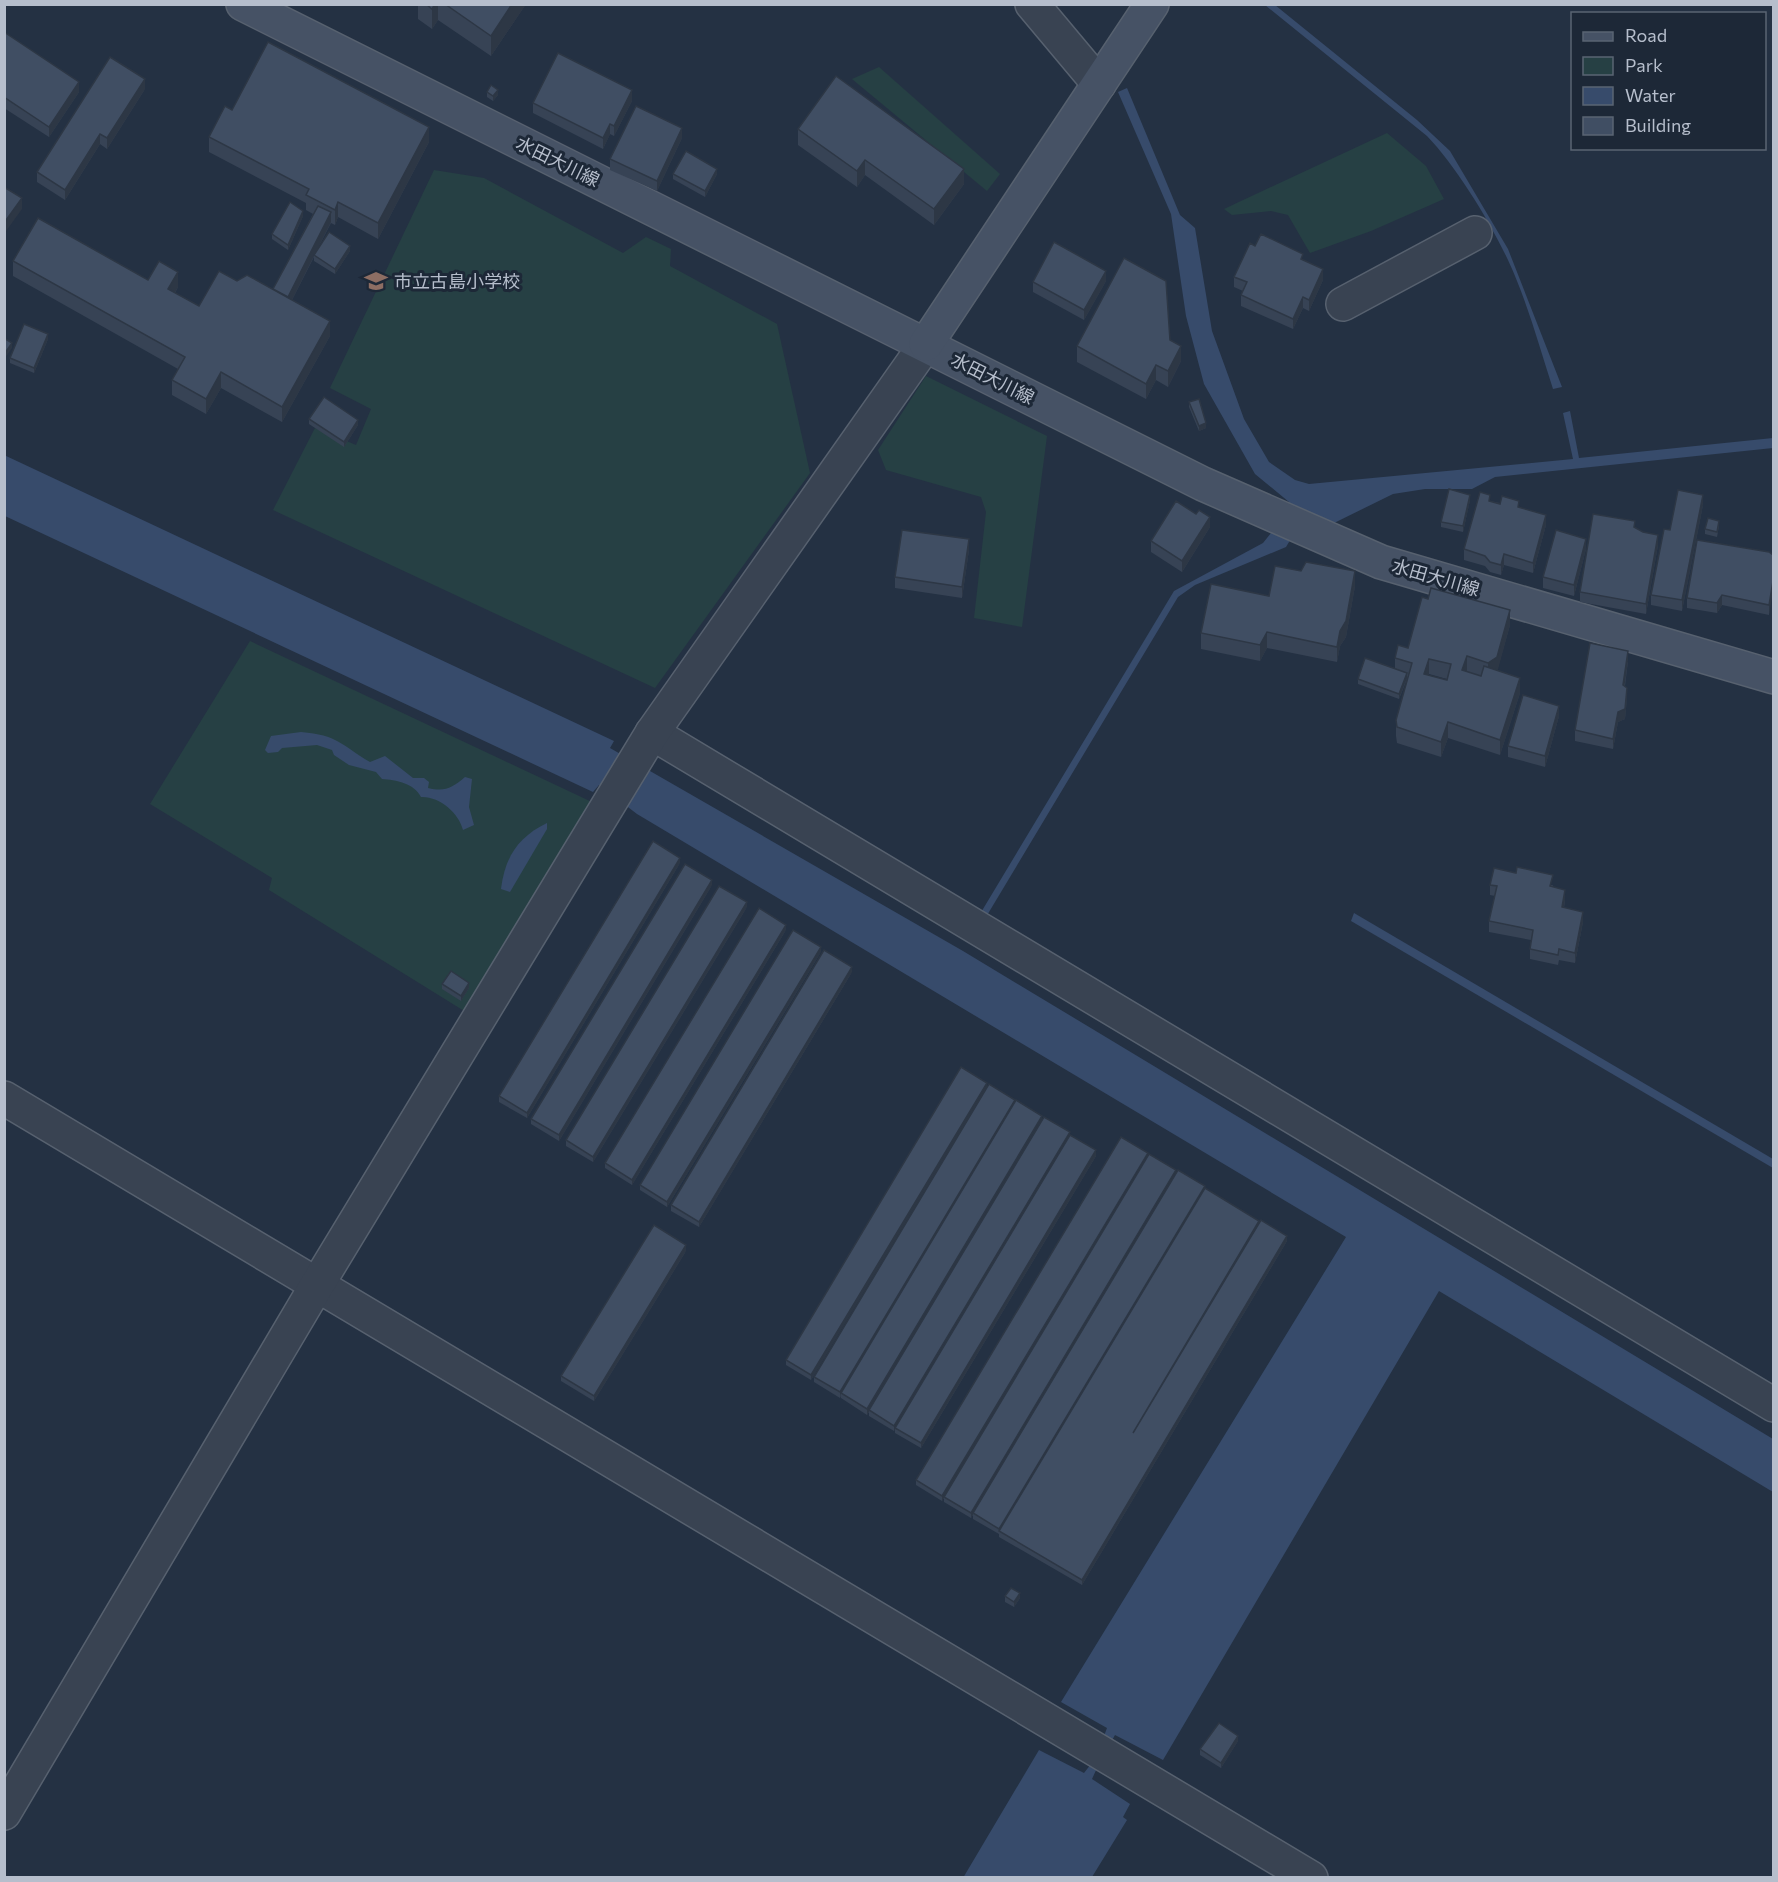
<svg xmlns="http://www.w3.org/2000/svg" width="1778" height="1882" font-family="Commissioner,'Noto Sans JP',sans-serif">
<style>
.green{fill:#264044}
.water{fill:#374b6b}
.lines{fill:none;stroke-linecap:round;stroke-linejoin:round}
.street-casing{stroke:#57616f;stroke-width:36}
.secondary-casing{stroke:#57616f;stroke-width:36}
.street{stroke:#394352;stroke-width:33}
.secondary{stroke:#465265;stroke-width:33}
.wall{fill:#374355;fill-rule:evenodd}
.shaded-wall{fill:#2d3745}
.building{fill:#404e63;stroke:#2d3745;stroke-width:1.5;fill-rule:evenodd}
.labels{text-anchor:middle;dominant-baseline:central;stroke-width:6;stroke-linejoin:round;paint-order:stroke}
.street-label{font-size:18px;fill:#b6becc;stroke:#1d2837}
.poi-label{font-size:18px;fill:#b6becc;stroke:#1d2837;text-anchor:start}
</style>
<rect width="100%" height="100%" fill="#243143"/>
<!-- green -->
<g class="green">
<polygon points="879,67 1000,174 987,191 852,79"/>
<polygon points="1387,133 1426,166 1444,199 1371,231 1310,253 1288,215 1271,211 1232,215 1224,209"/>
<polygon points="434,170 484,178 623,253 646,237 671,249 670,266 777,324 810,473 655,688 273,510 315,428 356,445 371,409 330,388"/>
<polygon points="926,376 1047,436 1022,627 974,618 986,512 981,497 886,470 878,450"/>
<polygon points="250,641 594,803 469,1014 269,890 272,878 150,804"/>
</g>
<!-- water -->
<g class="water">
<path d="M1265,5h10l142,115 33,31 58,98 54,138 -9,2c-12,-37 -23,-77 -38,-113 -17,-42 -57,-108 -88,-140z"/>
<polygon points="1127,88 1180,215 1195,228 1212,331 1244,419 1269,462 1295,480 1309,484 1573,459 1563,413 1570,411 1579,458 1773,438 1773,448 1495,477 1472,489 1425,489 1393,494 1332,524 1307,512 1286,547 1195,585 1178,597 986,917 980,914 1174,591 1263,543 1279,523 1289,502 1255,474 1204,384 1186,316 1171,214 1118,92"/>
<polygon points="4,455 614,741 610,748 963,951 1773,1439 1773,1492 1439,1291 1163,1760 1115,1735 1111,1742 1104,1736 1107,1728 1061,1702 1346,1237 637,814 599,785 593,792 5,516"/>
<path d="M301,732c37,3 40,13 69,30l15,-6 28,22h11l5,4 -1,6c17,4 24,0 37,-11l7,2 -3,28 5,18 -11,5c-4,-17 -24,-34 -42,-33 -7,-14 -25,-17 -39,-18l-6,-7 -27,-7 -15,-10 -2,-5 -15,-5 -35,3 -4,4 -10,1 -3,-3 6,-14z"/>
<path d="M547,823v6l-37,63 -9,-3c4,-32 17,-52 46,-66z"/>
<polygon points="1354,913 1773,1159 1773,1168 1351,921"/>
<polygon points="1039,1750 1084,1773 1091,1764 1097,1768 1092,1779 1130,1804 1123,1817 1127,1820 1092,1877 963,1878"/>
</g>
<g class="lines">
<!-- street casing -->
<g class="street-casing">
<g id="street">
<polyline points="1032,4 1099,84"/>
<polyline points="1343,304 1475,233"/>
<polyline points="652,733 1774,1405"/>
<polyline points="4,1098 1311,1878"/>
<polyline points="4,1813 317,1285 652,733 926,344"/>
</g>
</g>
<!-- secondary casing -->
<g class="secondary-casing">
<g id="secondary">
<polyline points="243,4 1203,484 1381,562 1774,677"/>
<polyline points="926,344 1152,4"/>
</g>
</g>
<!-- street -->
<use href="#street" class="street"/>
<!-- secondary -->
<use href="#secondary" class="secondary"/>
</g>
<!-- wall -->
<g class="wall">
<polygon points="418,4 526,4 491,56 438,20 432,29 418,19"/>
<polygon points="5,32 79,92 49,137 4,108"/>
<polygon points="145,89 107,149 100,144 65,200 37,182 37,172"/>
<polygon points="487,92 498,95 493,101 487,97"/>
<polygon points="632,101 614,136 610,134 603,149 533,113 533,103"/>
<polygon points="232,110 429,142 378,239 338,217 335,225 331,223 317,250 350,251 335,274 314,261 314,257 292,300 330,336 282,422 221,388 206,414 172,395 172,380 178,369 13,276 13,261 148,280 178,287 175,293 199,306 237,281 273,289 313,214 306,210 306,203 209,152 209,137"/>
<polygon points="798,129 964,184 934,225 865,175 857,187 798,145"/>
<polygon points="682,138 657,191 610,170 610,159"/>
<polygon points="673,174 717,174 705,197 673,179"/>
<polygon points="303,216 288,250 272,239 272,234"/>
<polygon points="1255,246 1303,260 1323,280 1309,311 1303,308 1293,329 1241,306 1241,295 1243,291 1234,287 1234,277"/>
<polygon points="1106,281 1084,320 1033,292 1033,282"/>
<polygon points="48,339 34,373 10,363 10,358"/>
<polygon points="1170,340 1181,361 1168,387 1156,380 1146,399 1077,362 1077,346"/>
<polygon points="1189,402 1206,428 1199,431 1189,407"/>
<polygon points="309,419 358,425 344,447 309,424"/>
<polygon points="1470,500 1463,532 1441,527 1441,522"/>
<polygon points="1490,501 1519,507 1546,525 1533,573 1504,565 1501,575 1490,572 1485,566 1464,560 1464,549"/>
<polygon points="1703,505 1682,611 1651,605 1651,595"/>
<polygon points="1719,526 1717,537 1705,534 1705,529"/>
<polygon points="1210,527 1182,572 1151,552 1151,541"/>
<polygon points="1635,528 1658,545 1646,614 1580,602 1580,592"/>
<polygon points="1586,549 1574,596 1543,588 1543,577"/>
<polygon points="969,550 962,598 895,588 895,577"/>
<polygon points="1773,555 1769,615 1722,605 1717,613 1687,608 1687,598"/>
<polygon points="1355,586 1346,637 1340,646 1337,662 1267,648 1260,661 1201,649 1201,633 1269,596"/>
<path d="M1428,599l82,26 -13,46 23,22 -20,62 -52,-17 -7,19 -44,-14 -1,-7v-16l12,-43 -9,22 -41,-15v-5l37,-10v-11l13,-10zM1429,674l18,5v1l-19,-5z"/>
<polygon points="1628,661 1625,686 1627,698 1625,719 1618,722 1613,749 1575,741 1575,730"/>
<polygon points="1559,716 1545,767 1508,757 1508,746"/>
<polygon points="680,863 527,1118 499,1102 499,1096"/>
<polygon points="712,885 559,1141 531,1124 531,1119"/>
<polygon points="1490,885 1553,885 1552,887 1565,900 1564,908 1583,922 1575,963 1559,960 1558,965 1530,959 1530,949 1531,940 1489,932 1489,921 1495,896 1490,895"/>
<polygon points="747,907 593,1162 566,1146 566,1140"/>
<polygon points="786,930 632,1185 605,1168 605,1163"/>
<polygon points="821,952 667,1207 640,1190 640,1185"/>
<polygon points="852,972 699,1227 671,1211 671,1205"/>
<polygon points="442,984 469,988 461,1001 442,989"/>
<polygon points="987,1083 811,1380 786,1365 786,1360"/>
<polygon points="1015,1103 1070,1136 1096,1156 921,1448 895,1433 895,1429 894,1431 869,1416 869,1412 867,1415 841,1398 841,1396 840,1398 814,1382 814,1377"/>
<polygon points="1148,1156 1176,1173 1205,1189 1287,1241 1082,1585 999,1537 999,1534 973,1519 973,1515 971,1518 944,1502 944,1498 942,1501 916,1485 916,1480"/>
<polygon points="686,1251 594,1401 561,1381 561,1376"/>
<polygon points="1005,1596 1020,1598 1014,1607 1005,1602"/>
<polygon points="1238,1741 1221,1768 1200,1755 1200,1749"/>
</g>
<!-- shaded-wall -->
<g class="shaded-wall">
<polygon points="435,4 438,4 438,20 432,29 432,9"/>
<polygon points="512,4 526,4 491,56 491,36"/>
<polygon points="145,79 145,89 107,149 107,138"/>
<polygon points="79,82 79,92 49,137 49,127"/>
<polygon points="498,90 498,95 493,101 493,96"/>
<polygon points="632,90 632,101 614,136 614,126"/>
<polygon points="610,124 610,134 603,149 603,138"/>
<polygon points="429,127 429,142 378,239 378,223"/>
<polygon points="682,128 682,138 657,191 657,181"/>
<polygon points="100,134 100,144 65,200 65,190"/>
<polygon points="865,160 865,175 857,187 857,171"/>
<polygon points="717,169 717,174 705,197 705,191"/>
<polygon points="964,169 964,184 934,225 934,209"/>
<polygon points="22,198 22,209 4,234 4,223"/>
<polygon points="338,202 338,217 335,225 335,210"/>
<polygon points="303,211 303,216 288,250 288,245"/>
<polygon points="331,212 331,222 286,312 286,301"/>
<polygon points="350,246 350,251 335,274 335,269"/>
<polygon points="1323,269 1323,280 1309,311 1309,300"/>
<polygon points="1106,271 1106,281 1084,320 1084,310"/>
<polygon points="178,272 178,287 168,305 168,289"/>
<polygon points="1303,297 1303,308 1293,329 1293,319"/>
<polygon points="330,321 330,336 282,422 282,407"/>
<polygon points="48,334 48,339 34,373 34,368"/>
<polygon points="12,343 12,348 5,358 5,353"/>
<polygon points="1181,346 1181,361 1168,387 1168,371"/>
<polygon points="1156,365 1156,380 1146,399 1146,384"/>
<polygon points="221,372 221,388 206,414 206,399"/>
<polygon points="358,420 358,425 344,447 344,442"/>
<polygon points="1206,423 1206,428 1199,431 1199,426"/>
<polygon points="1470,495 1470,500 1463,532 1463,526"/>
<polygon points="1703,495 1703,505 1682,611 1682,600"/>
<polygon points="1546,515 1546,525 1533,573 1533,563"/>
<polygon points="1210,517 1210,527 1182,572 1182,561"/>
<polygon points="1658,535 1658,545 1646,614 1646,604"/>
<polygon points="969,539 969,550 962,598 962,587"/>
<polygon points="1586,539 1586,549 1574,596 1574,585"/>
<polygon points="1504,554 1504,565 1501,575 1501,565"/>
<polygon points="1355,571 1355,586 1346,637 1340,646 1337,662 1337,647 1340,631"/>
<polygon points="1773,581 1773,591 1769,615 1769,605"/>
<polygon points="1722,595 1722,605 1717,613 1717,603"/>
<polygon points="1510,610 1510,625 1497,673 1488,678 1488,663"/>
<polygon points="1267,632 1267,648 1260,661 1260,645"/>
<polygon points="1628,651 1628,661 1623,696 1623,685"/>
<polygon points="1467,656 1467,671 1462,686 1462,670"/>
<polygon points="1429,659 1429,674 1424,690 1424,674"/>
<polygon points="1407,673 1407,678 1399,699 1399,694"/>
<polygon points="1520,678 1520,693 1500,755 1500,740"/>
<polygon points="1627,688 1627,698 1625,719 1618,722 1613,749 1613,739 1618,712"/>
<polygon points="1559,706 1559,716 1545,767 1545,756"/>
<polygon points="1448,722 1448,738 1441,757 1441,742"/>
<polygon points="680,858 680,863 527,1118 527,1113"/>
<polygon points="712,880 712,885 559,1141 559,1135"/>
<polygon points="1565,890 1565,900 1562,917 1562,907"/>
<polygon points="747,902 747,907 593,1162 593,1157"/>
<polygon points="1583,912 1583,922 1575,963 1575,953"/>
<polygon points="786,925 786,930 632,1185 632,1180"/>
<polygon points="821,947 821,952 667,1207 667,1202"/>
<polygon points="852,967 852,972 699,1227 699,1222"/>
<polygon points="469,983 469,988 461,1001 461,996"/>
<polygon points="987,1083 987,1088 811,1380 811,1375"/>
<polygon points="1015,1100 1015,1105 841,1393 840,1398 840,1392"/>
<polygon points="1042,1116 1042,1121 867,1415 867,1409"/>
<polygon points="1070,1132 1070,1138 894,1431 894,1426"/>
<polygon points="1096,1150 1096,1156 921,1448 921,1443"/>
<polygon points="1148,1153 1148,1158 942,1501 942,1496"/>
<polygon points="1176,1170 1176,1175 971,1518 971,1513"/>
<polygon points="1205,1186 1205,1191 999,1531 999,1534 999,1529"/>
<polygon points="1259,1221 1259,1226 1133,1433"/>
<polygon points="1287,1236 1287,1241 1082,1585 1082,1580"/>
<polygon points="686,1245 686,1251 594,1401 594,1396"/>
<polygon points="1020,1593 1020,1598 1014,1607 1014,1602"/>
<polygon points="1238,1736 1238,1741 1221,1768 1221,1763"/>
</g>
<!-- building -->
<g class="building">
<polygon points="426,4 435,4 432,9"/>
<polygon points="445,4 512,4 491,36"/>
<polygon points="4,32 79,82 49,127 4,97"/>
<polygon points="268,42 429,127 378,223 338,202 335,210 306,195 309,189 209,137 225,106 232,110"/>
<polygon points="558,53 632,90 614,126 610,124 603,138 533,103"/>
<polygon points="110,57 145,79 107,138 100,134 65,190 37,172"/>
<polygon points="836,76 964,169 934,209 865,160 857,171 798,129"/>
<polygon points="491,85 498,90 493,96 487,92"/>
<polygon points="636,106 682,128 657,181 610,159"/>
<polygon points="686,151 717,169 705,191 673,174"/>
<polygon points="4,187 22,198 4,223"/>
<polygon points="290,202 303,211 288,245 272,234"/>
<polygon points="318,206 331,212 288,297 273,289"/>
<polygon points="38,218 148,280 159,261 178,272 168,289 199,306 219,271 237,281 247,275 330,321 282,407 221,372 206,399 172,380 185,357 13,261"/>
<polygon points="329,232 350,246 335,269 314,255"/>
<polygon points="1261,234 1303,254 1301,259 1323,269 1309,300 1303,297 1293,319 1241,295 1247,282 1234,277 1250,243 1255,246"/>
<polygon points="1054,242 1106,271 1084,310 1033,282"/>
<polygon points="1124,258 1166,281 1170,340 1181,346 1168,371 1156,365 1146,384 1077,346"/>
<polygon points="24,324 48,334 34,368 10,358"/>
<polygon points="4,338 12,343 5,353 4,352"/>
<polygon points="324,397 358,420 344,442 309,419"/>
<polygon points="1199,399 1206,423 1199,426 1189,402"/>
<polygon points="1449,489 1470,495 1463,526 1441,522"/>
<polygon points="1678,490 1703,495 1682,600 1651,595 1664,529 1670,530"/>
<polygon points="1480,492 1490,495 1489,501 1500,504 1502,496 1519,501 1518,507 1546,515 1533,563 1504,554 1501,565 1490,562 1485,556 1464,549"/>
<polygon points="1176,501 1196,514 1199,510 1210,517 1182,561 1151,541"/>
<polygon points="1593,514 1635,521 1634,527 1643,532 1658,535 1646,604 1580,592"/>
<polygon points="1708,518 1719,521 1717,532 1705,529"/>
<polygon points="902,530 969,539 962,587 895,577"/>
<polygon points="1556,530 1586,539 1574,585 1543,577"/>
<polygon points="1697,540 1769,552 1773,555 1773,581 1769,605 1722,595 1717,603 1687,598"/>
<polygon points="1306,562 1355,571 1346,621 1340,631 1337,647 1267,632 1260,645 1201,633 1211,584 1269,596 1275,566 1301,571"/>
<path d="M1431,588l79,22 -13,47 -9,6 -21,-7 -5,14 19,6 3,-10 36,12 -20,62 -52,-18 -7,20 -44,-15 -1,-7 16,-57 -17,-5 3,-13 10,3 14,-51 6,2zM1429,659l22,5 -4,16 -23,-6z"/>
<polygon points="1590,643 1628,651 1623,685 1627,688 1625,709 1618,712 1613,739 1575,730"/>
<polygon points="1365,658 1407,673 1399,694 1358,679"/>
<polygon points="1523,695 1559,706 1545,756 1508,746"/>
<polygon points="653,841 680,858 527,1113 499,1096"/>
<polygon points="685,864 712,880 559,1135 531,1119"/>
<polygon points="1517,867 1553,875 1550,886 1565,890 1562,907 1583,912 1575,953 1559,949 1558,955 1530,949 1533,930 1489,921 1497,886 1490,885 1494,868 1516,873"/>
<polygon points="719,886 747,902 593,1157 566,1140"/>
<polygon points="759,908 786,925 632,1180 605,1163"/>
<polygon points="793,930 821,947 667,1202 640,1185"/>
<polygon points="824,950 852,967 699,1222 671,1205"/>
<polygon points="451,971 469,983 461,996 442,984"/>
<polygon points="961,1067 987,1083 811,1375 786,1360"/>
<polygon points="989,1084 1015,1100 840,1392 814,1377"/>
<polygon points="1016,1100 1042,1116 867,1409 841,1393"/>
<polygon points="1044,1117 1070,1132 894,1426 869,1410"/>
<polygon points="1070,1135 1096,1150 921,1443 895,1428"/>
<polygon points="1121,1137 1148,1153 942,1496 916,1480"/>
<polygon points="1149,1154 1176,1170 971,1513 944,1497"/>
<polygon points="1178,1170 1205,1186 999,1529 973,1513"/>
<polygon points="1205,1188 1259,1221 1133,1433 1261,1220 1287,1236 1082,1580 999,1531"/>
<polygon points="654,1225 686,1245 594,1396 561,1376"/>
<polygon points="1011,1588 1020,1593 1014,1602 1005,1596"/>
<polygon points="1219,1723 1238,1736 1221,1763 1200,1749"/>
</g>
<!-- icons -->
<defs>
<g id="school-bare" transform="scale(1.8)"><path d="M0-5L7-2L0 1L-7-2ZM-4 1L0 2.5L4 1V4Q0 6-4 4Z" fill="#8d6e63" stroke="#1d2837" stroke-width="2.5" paint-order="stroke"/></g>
</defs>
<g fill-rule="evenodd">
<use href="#school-bare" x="376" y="281"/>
</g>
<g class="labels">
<!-- street labels -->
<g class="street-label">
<text transform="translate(558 161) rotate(26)">水田大川線</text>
<text transform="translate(993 378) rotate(27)">水田大川線</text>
<text transform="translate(1436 577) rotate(16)">水田大川線</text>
</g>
<!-- poi labels -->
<g class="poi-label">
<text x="394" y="281">市立古島小学校</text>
</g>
</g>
<!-- border -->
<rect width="1778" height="1882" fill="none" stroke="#b6becc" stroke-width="12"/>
<!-- legend -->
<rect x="1571" y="12" width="195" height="138" fill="#1d2837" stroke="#5a6473" stroke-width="1.5"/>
<rect x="1583" y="32" width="30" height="9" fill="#465265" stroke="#5a6473" stroke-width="1.5"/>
<text x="1625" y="42" font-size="18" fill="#b6becc">Road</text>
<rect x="1583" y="57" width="30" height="18" fill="#264044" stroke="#5a6473" stroke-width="1.5"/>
<text x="1625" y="72" font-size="18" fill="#b6becc">Park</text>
<rect x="1583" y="87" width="30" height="18" fill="#374b6b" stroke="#5a6473" stroke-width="1.5"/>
<text x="1625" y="102" font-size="18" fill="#b6becc">Water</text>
<rect x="1583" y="117" width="30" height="18" fill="#404e63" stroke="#5a6473" stroke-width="1.5"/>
<text x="1625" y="132" font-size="18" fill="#b6becc">Building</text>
</svg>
